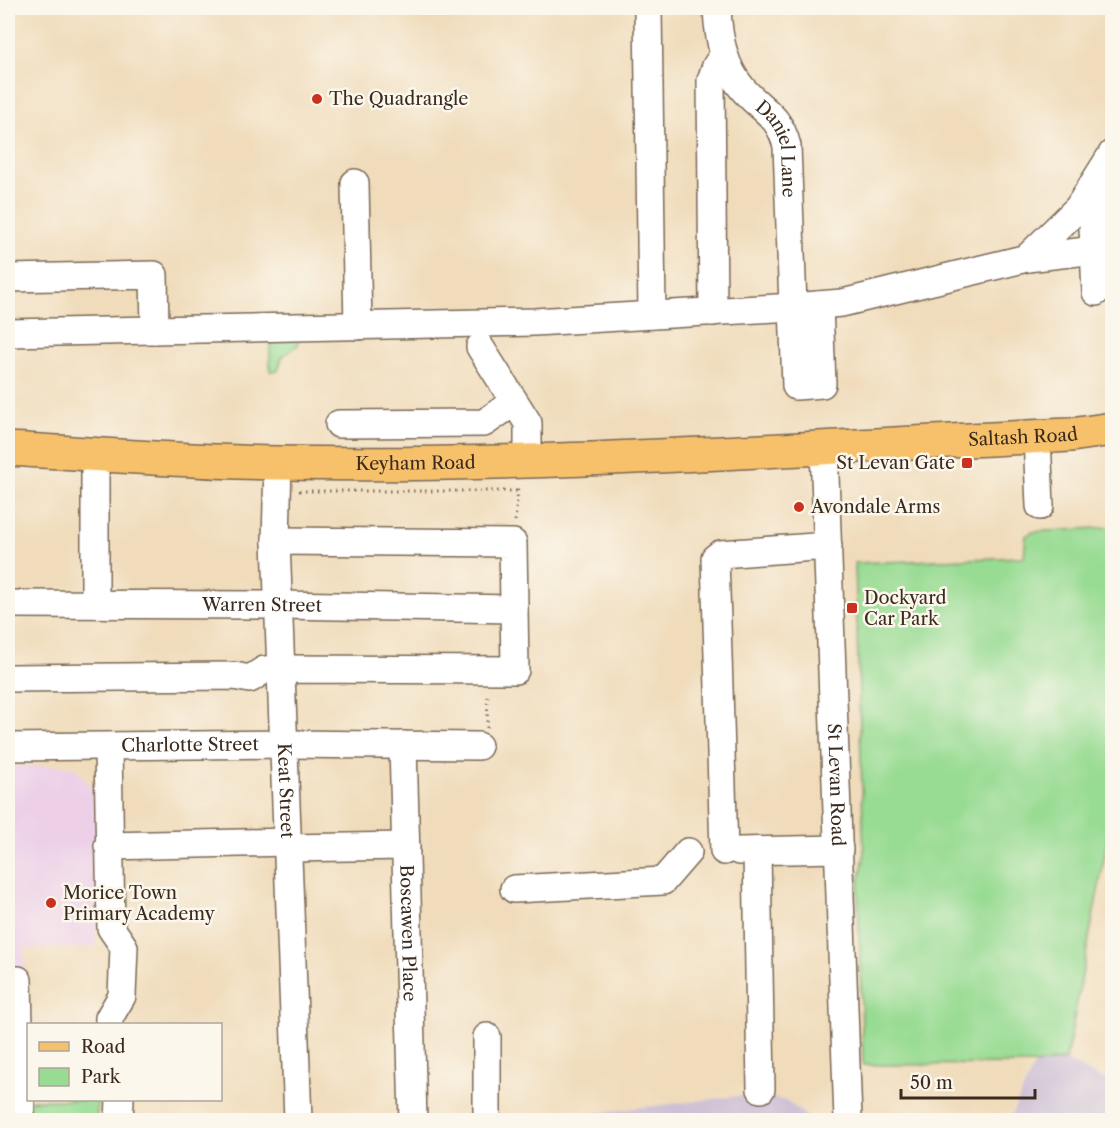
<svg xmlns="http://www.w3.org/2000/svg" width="1120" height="1128" font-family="'Libre Caslon Text',serif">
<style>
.built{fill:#edd0e8}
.industrial{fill:#ccbed4}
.green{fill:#98db93;stroke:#6a8258;stroke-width:1.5}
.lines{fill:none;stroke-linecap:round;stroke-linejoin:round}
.minor-casing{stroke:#7a6855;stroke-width:30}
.major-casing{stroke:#7a6855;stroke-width:36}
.path{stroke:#7a6855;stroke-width:3;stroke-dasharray:1.5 4.5;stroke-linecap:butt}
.minor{stroke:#fff;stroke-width:27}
.major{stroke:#f6c16b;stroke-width:33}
.poi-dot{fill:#c8321e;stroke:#fbf7ec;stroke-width:2}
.labels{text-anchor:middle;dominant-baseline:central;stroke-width:5;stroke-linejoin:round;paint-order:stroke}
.poi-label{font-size:18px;fill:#3b2a1e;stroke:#fbf7ec;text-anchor:start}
.street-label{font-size:18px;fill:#3b2a1e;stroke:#fbf7ec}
</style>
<rect width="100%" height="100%" fill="#fbf7ec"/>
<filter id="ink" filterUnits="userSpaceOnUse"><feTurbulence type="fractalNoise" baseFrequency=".0167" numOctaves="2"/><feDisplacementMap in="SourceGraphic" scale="12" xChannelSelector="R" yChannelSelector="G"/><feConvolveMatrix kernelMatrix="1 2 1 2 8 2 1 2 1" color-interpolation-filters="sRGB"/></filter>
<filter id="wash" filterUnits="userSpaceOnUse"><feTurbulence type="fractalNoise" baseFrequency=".008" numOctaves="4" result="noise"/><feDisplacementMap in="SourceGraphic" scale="24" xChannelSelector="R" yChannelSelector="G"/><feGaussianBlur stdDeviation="1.35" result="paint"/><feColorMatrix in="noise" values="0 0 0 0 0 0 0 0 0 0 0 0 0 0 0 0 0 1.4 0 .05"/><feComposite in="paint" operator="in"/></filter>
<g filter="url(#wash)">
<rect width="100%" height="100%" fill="#f0dcbb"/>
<!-- built -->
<polygon class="built" points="8,766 73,766 95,791 96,947 24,949 25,976 8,976"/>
<!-- industrial -->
<g class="industrial">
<polygon points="1066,1060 1102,1079 1112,1077 1112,1120 1009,1120 1035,1064"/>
<polygon points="755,1094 787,1101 811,1120 535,1120"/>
</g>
<!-- green -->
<g class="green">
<polygon points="270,336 297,336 298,345 282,357 278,371 270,371"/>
<polygon points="1112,527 1112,817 1066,1060 1035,1064 863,1065 858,888 864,857 855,563 1024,557 1026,536 1032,532"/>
<rect x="29" y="1100" width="68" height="20"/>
</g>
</g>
<g filter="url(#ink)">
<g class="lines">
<!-- minor casing -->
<g class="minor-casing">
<g id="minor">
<polyline points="648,8 652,315"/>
<path id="s1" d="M717,8c1,27 6,58 25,80 20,24 36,24 45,58l9,240 26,-2 -3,-79"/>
<polyline points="355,183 358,326"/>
<polyline points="1027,258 1078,208 1112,154"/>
<polyline points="8,278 154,275 155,330"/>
<polyline points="1096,292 1093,228 1105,183"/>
<polyline points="713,312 711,80 716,66 724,54"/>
<polyline points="8,333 534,322 793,307 842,303 1027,258 1112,248"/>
<polyline points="480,347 528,423 528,460"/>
<polyline points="339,424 484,423 514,402"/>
<polyline points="1037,437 1040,506"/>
<path id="s2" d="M824,447l24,673"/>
<polyline points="95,454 95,604"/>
<path id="s3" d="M278,463l-2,78 22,579"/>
<path id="s4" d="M8,604l271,1 235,4"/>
<polyline points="8,678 234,676 250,679 264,670 281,669 515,670 513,543 276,541"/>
<path id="s5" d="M403,745l10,375"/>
<path id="s6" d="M8,747l278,-3 192,2"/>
<polyline points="108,747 111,928 124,947 122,996 109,1018 109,1024"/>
<polyline points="108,846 289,842"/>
<polyline points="289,848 406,846"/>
<polyline points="724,851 715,558 720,554 828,546"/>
<polyline points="739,851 839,849"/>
<polyline points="757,851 761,1089"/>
<polyline points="514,889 663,881 688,852"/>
<polyline points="18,980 21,1120"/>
<polyline points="487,1037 487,1120"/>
<polyline points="119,1120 120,1100"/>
</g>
</g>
<!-- major casing -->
<g class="major-casing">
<g id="major">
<path id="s7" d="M8,449c90,5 181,13 272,14 263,5 527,-16 791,-28l41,-6"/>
</g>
</g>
<!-- path -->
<g class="path">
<polyline points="299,491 518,491"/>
<polyline points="515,521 518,489"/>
<polyline points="487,728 488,693"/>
</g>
<!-- minor -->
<use href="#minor" class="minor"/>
<!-- major -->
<use href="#major" class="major"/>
</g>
</g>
<!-- markers -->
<g class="poi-dot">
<circle cx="317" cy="99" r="6"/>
<rect x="961" y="457" width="12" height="12" rx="3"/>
<circle cx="799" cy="507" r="6"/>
<rect x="846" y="602" width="12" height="12" rx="3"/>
<circle cx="51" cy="903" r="6"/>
</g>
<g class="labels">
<!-- poi labels -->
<g class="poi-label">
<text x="329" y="99">The Quadrangle</text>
<text x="955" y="463" text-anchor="end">St Levan Gate</text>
<text x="811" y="507">Avondale Arms</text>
<text x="864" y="598">Dockyard<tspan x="864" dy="21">Car Park</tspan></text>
<text x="63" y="893">Morice Town<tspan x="63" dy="21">Primary Academy</tspan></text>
</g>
<!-- street labels -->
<g class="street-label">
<text stroke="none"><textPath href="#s1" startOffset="160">Daniel Lane</textPath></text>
<text stroke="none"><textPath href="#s7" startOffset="1016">Saltash Road</textPath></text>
<text stroke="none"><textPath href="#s7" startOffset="408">Keyham Road</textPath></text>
<text stroke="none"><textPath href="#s4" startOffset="254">Warren Street</textPath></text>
<text stroke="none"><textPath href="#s6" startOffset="182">Charlotte Street</textPath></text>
<text stroke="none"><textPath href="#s2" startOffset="338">St Levan Road</textPath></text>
<text stroke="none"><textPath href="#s3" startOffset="328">Keat Street</textPath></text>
<text stroke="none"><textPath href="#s5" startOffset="188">Boscawen Place</textPath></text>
</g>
</g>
<!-- margin -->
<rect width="1120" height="1128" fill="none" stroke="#fbf7ec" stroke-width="30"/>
<!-- legend -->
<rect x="27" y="1023" width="195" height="78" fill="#fbf7ec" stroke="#aea59a" stroke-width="1.5"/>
<rect x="39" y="1042" width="30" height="9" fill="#f6c16b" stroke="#aea59a" stroke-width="1.5"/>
<text x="81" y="1053" font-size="18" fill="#3b2a1e">Road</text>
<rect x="39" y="1068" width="30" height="18" fill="#98db93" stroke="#aea59a" stroke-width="1.5"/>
<text x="81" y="1083" font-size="18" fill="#3b2a1e">Park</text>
<!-- scale -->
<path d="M901 1089v9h134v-9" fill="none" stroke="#3b2a1e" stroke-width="3"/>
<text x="910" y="1089" font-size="18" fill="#3b2a1e" stroke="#fbf7ec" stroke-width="4.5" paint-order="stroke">50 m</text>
</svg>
